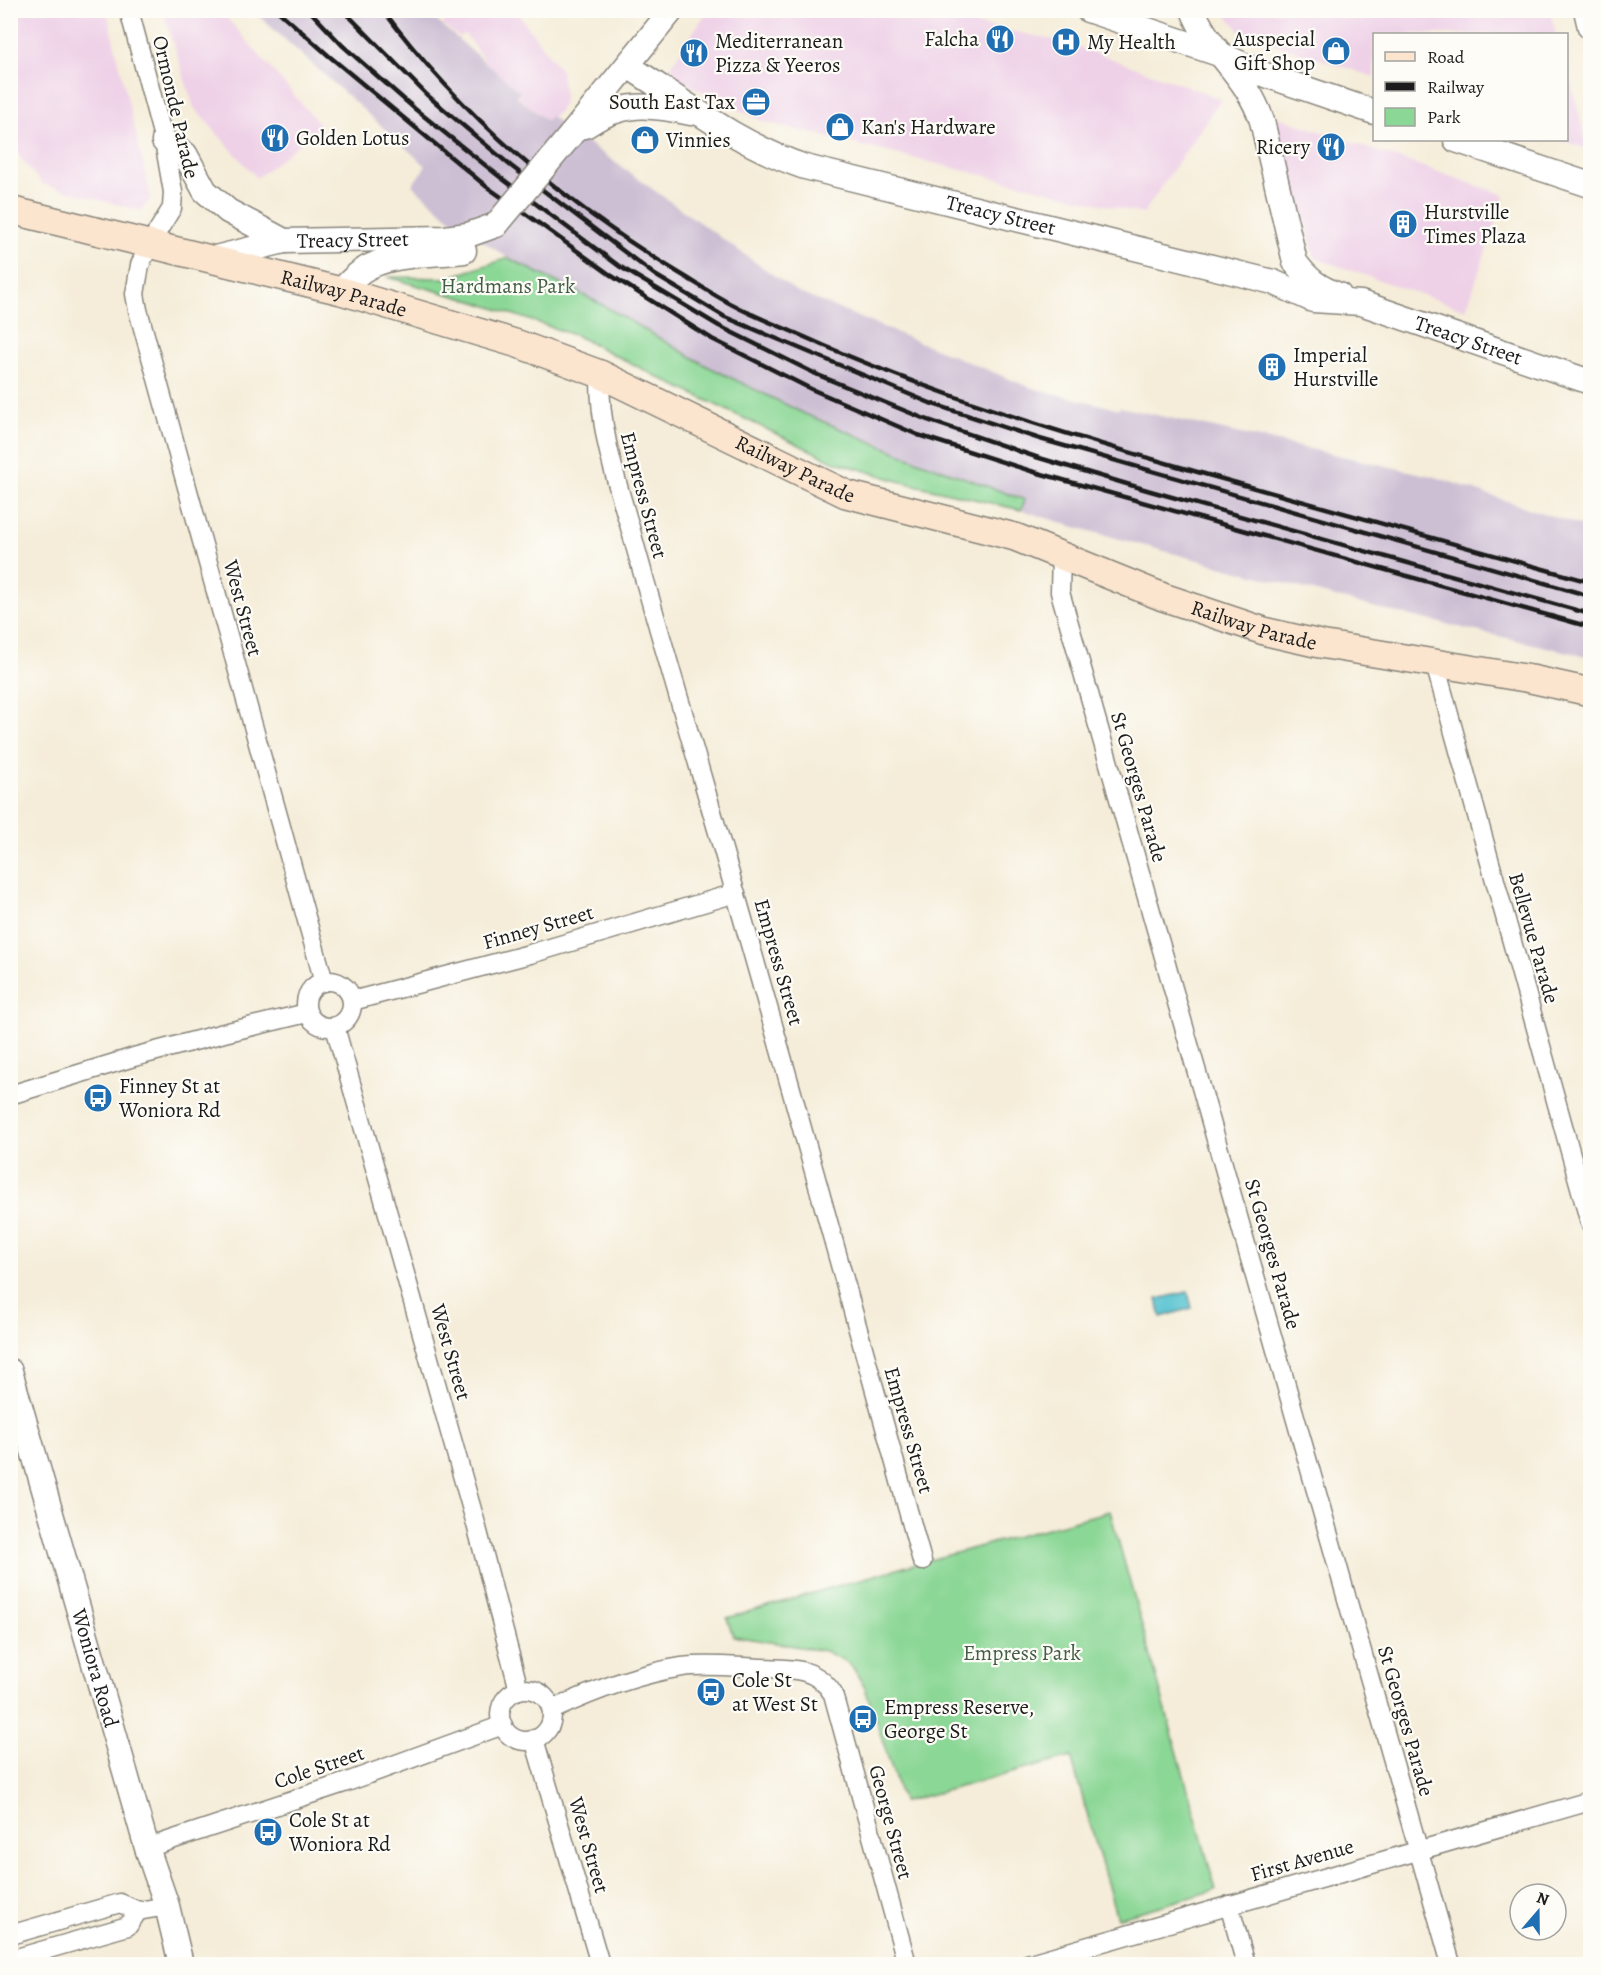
<svg xmlns="http://www.w3.org/2000/svg" width="1601" height="1975" font-family="Alegreya,serif">
<style>
.built{fill:#eed0e7}
.industrial{fill:#ccbed3}
.green{fill:#8bd795;stroke:#547a58;stroke-width:1.5}
.water{fill:#56c2d0;stroke:#396f76;stroke-width:1.5}
.lines{fill:none;stroke-linecap:round;stroke-linejoin:round}
.minor-casing{stroke:#88847a;stroke-width:21}
.tertiary-casing{stroke:#88847a;stroke-width:27}
.secondary-casing{stroke:#88847a;stroke-width:30}
.minor{stroke:#fff;stroke-width:18}
.tertiary{stroke:#fff;stroke-width:24}
.secondary{stroke:#fbe5cf;stroke-width:27}
.rail{stroke:#1c1c1c;stroke-width:4.5}
.tertiary-bridge-casing{stroke:#88847a;stroke-width:27;stroke-linecap:butt}
.tertiary-bridge{stroke:#fff;stroke-width:24}
.labels{text-anchor:middle;dominant-baseline:central;stroke-width:4.5;stroke-linejoin:round;paint-order:stroke}
.poi-label{font-size:21px;fill:#1c1c1c;stroke:#fdfcf7;text-anchor:start}
.street-label{font-size:21px;fill:#1c1c1c;stroke:#fdfcf7}
.park-label{font-size:21px;fill:#435d46;stroke:#fdfcf7}
</style>
<rect width="100%" height="100%" fill="#fdfcf7"/>
<filter id="ink" filterUnits="userSpaceOnUse"><feTurbulence type="fractalNoise" baseFrequency=".0167" numOctaves="2"/><feDisplacementMap in="SourceGraphic" scale="12" xChannelSelector="R" yChannelSelector="G"/><feConvolveMatrix kernelMatrix="1 2 1 2 8 2 1 2 1" color-interpolation-filters="sRGB"/></filter>
<filter id="wash" filterUnits="userSpaceOnUse"><feTurbulence type="fractalNoise" baseFrequency=".008" numOctaves="4" result="noise"/><feDisplacementMap in="SourceGraphic" scale="24" xChannelSelector="R" yChannelSelector="G"/><feGaussianBlur stdDeviation="1.35" result="paint"/><feColorMatrix in="noise" values="0 0 0 0 0 0 0 0 0 0 0 0 0 0 0 0 0 1.4 0 .05"/><feComposite in="paint" operator="in"/></filter>
<g filter="url(#wash)">
<rect width="100%" height="100%" fill="#f5edd9"/>
<!-- built -->
<g class="built">
<polygon points="904,10 1066,42 1221,99 1143,214 764,122 675,78 671,66 698,25 705,15 713,11"/>
<polygon points="10,11 107,11 151,198 141,211 42,184 11,146"/>
<polygon points="163,11 221,11 321,126 257,178 194,108"/>
<polygon points="431,11 516,11 561,71 564,95 563,104 558,112 549,122 526,104 485,61 465,34 459,37 443,24 445,21 438,11 434,14"/>
<polygon points="1223,11 1550,11 1556,34 1374,34 1374,77 1249,36 1241,32"/>
<polygon points="1567,70 1578,110 1588,149 1560,140 1566,140"/>
<polygon points="1272,115 1505,195 1466,310 1315,258"/>
</g>
<!-- industrial -->
<polygon class="industrial" points="253,11 429,11 437,21 520,92 516,96 547,121 550,116 797,292 1032,388 1118,409 1120,407 1436,477 1590,529 1590,657 1380,609 1075,527 1021,510 1024,500 913,459 806,414 705,365 599,303 508,258 450,219 412,185 426,166"/>
<!-- green -->
<g class="green">
<polygon points="508,258 599,303 705,365 805,414 913,459 1025,500 1021,510 902,482 833,461 664,380 577,336 476,302 387,277 447,278"/>
<polygon points="1110,1511 1216,1890 1117,1918 1071,1757 903,1802 865,1688 854,1669 847,1662 825,1651 733,1636 727,1618 882,1573"/>
</g>
<!-- water -->
<polygon class="water" points="1188,1292 1192,1308 1161,1317 1157,1299"/>
</g>
<g filter="url(#ink)">
<g class="lines">
<!-- minor casing -->
<g class="minor-casing">
<g id="minor">
<polyline points="129,10 164,141 173,192 172,208 149,245 140,265 135,294 138,310 324,982"/>
<path d="M600,374c-1,57 16,104 31,157 23,84 48,167 72,250 76,259 147,520 219,780"/>
<polyline points="1061,554 1060,592 1451,1964"/>
<polyline points="1435,664 1590,1223"/>
<circle cx="329" cy="1004" r="23"/>
<polyline points="352,1001 530,954 736,893"/>
<polyline points="335,1027 476,1524 519,1690"/>
<polyline points="10,1095 134,1057 224,1033 307,1013"/>
<circle cx="526" cy="1715" r="26"/>
<path d="M552,1710c41,-19 85,-36 130,-43 24,-3 54,0 78,1 29,1 56,-2 73,26l74,270"/>
<polyline points="534,1739 600,1964"/>
<polyline points="147,1848 347,1782 503,1725"/>
<polyline points="1229,1905 1246,1964"/>
<polyline points="10,1935 120,1903 138,1911 167,1906"/>
<polyline points="10,1960 128,1926 138,1911"/>
<polyline points="1027,1964 1590,1801"/>
</g>
</g>
<!-- tertiary casing -->
<g class="tertiary-casing">
<g id="tertiary">
<polyline points="1088,10 1222,55 1263,74 1374,112"/>
<path d="M1193,10c16,42 54,64 69,111l33,141c12,17 24,26 44,33"/>
<polyline points="1586,10 1590,27"/>
<path id="s1" d="M628,66c58,37 111,79 177,101l468,115 40,18 48,3 229,79"/>
<path d="M585,126c37,-25 64,-22 106,-13"/>
<polyline points="570,136 672,10"/>
<polyline points="1456,140 1590,185"/>
<polyline points="164,141 185,154 205,191 228,211 284,241"/>
<path id="s2" d="M211,259l73,-18 161,-3 23,-3 28,-10"/>
<path d="M341,291c6,-7 13,-14 21,-20 26,-18 71,-16 102,-20"/>
<path id="s3" d="M10,1371l137,477 20,58 14,58"/>
</g>
</g>
<!-- secondary casing -->
<g class="secondary-casing">
<g id="secondary">
<path id="s4" d="M10,210l331,81 177,53 82,30 246,120 169,43 148,60 104,35 53,12 211,35 59,13"/>
</g>
</g>
<!-- minor -->
<use href="#minor" class="minor"/>
<!-- tertiary -->
<use href="#tertiary" class="tertiary"/>
<!-- secondary -->
<use href="#secondary" class="secondary"/>
<!-- rail -->
<g class="rail">
<polyline points="277,10 329,56 487,187 540,224 612,276 712,339 811,389 918,435 1031,471 1590,627"/>
<polyline points="309,10 342,45 415,109 500,177 619,266 719,326 818,375 925,419 1036,457 1147,490 1590,614"/>
<polyline points="343,10 427,95 511,166 655,275 725,317 930,403 1040,439 1590,596"/>
<path d="M383,10c79,106 183,195 296,263 17,10 34,22 52,31 22,12 46,21 69,31 131,59 263,99 401,138 130,36 260,72 389,109"/>
</g>
<!-- tertiary-bridge casing -->
<g class="tertiary-bridge-casing">
<polyline id="tertiary-bridge" points="496,225 570,136"/>
</g>
<!-- tertiary-bridge -->
<use href="#tertiary-bridge" class="tertiary-bridge"/>
</g>
</g>
<!-- icons -->
<defs>
<g id="restaurant-disc" transform="scale(1.5)"><circle r="9.5" fill="#1f6fb2" stroke="#fdfcf7"/><path d="M-5-6h1v4h1v-4h1v4h1v-4h1v5L-1.5 .5V6h-2V.5L-5-1ZM5-6V6H3V1.5H1.5Q1.5-4 5-6Z" fill="#fff"/></g>
<g id="hospital-disc" transform="scale(1.5)"><circle r="9.5" fill="#1f6fb2" stroke="#fdfcf7"/><path d="M-5-5h3v3.5h4V-5h3V5h-3V1.5h-4V5h-3Z" fill="#fff"/></g>
<g id="shop-disc" transform="scale(1.5)"><circle r="9.5" fill="#1f6fb2" stroke="#fdfcf7"/><path d="M-5-2.5h2.3a2.7 3.5 0 0 1 5.4 0H5L5.5 6h-11ZM-1.5-2.5h3a1.5 2.3 0 0 0-3 0Z" fill="#fff"/></g>
<g id="office-disc" transform="scale(1.5)"><circle r="9.5" fill="#1f6fb2" stroke="#fdfcf7"/><path d="M-6-3h4V-5.5h4V-3h4V5H-6ZM-1-4.5V-3h2v-1.5ZM-6 0V1H6V0Z" fill="#fff"/></g>
<g id="building-disc" transform="scale(1.5)"><circle r="9.5" fill="#1f6fb2" stroke="#fdfcf7"/><path d="M-4-6H4V6H1V3H-1V6H-4ZM-2.5-4.3h1.7v1.8h-1.7ZM.8-4.3h1.7v1.8H.8ZM-2.5-1h1.7V.8h-1.7ZM.8-1h1.7V.8H.8Z" fill="#fff"/></g>
<g id="bus-disc" transform="scale(1.5)"><circle r="9.5" fill="#1f6fb2" stroke="#fdfcf7"/><path d="M-5-6H5V4H4V6H2V4H-2V6H-4V4H-5ZM-3.5-4V0h7V-4ZM-3.5 1.2v1.5H-2V1.2ZM2 1.2v1.5H3.5V1.2Z" fill="#fff"/></g>
</defs>
<g fill-rule="evenodd">
<use href="#restaurant-disc" x="1000" y="39"/>
<use href="#hospital-disc" x="1066" y="42"/>
<use href="#shop-disc" x="1336" y="51"/>
<use href="#restaurant-disc" x="694" y="53"/>
<use href="#office-disc" x="756" y="102"/>
<use href="#shop-disc" x="840" y="127"/>
<use href="#restaurant-disc" x="275" y="138"/>
<use href="#shop-disc" x="645" y="140"/>
<use href="#restaurant-disc" x="1331" y="147"/>
<use href="#building-disc" x="1403" y="224"/>
<use href="#building-disc" x="1272" y="367"/>
<use href="#bus-disc" x="98" y="1098"/>
<use href="#bus-disc" x="711" y="1692"/>
<use href="#bus-disc" x="863" y="1719"/>
<use href="#bus-disc" x="268" y="1832"/>
</g>
<g class="labels">
<!-- poi labels -->
<g class="poi-label">
<text x="979" y="39" text-anchor="end">Falcha</text>
<text x="1315" y="39" text-anchor="end">Auspecial<tspan x="1315" dy="24">Gift Shop</tspan></text>
<text x="715" y="41">Mediterranean<tspan x="715" dy="24">Pizza &amp; Yeeros</tspan></text>
<text x="1087" y="42">My Health</text>
<text x="735" y="102" text-anchor="end">South East Tax</text>
<text x="861" y="127">Kan's Hardware</text>
<text x="296" y="138">Golden Lotus</text>
<text x="666" y="140">Vinnies</text>
<text x="1310" y="147" text-anchor="end">Ricery</text>
<text x="1424" y="212">Hurstville<tspan x="1424" dy="24">Times Plaza</tspan></text>
<text x="1293" y="355">Imperial<tspan x="1293" dy="24">Hurstville</tspan></text>
<text x="119" y="1086">Finney St at<tspan x="119" dy="24">Woniora Rd</tspan></text>
<text x="732" y="1680">Cole St<tspan x="732" dy="24">at West St</tspan></text>
<text x="884" y="1707">Empress Reserve,<tspan x="884" dy="24">George St</tspan></text>
<text x="289" y="1820">Cole St at<tspan x="289" dy="24">Woniora Rd</tspan></text>
</g>
<!-- street labels -->
<g class="street-label">
<text transform="translate(176 107) rotate(77)">Ormonde Parade</text>
<text stroke="none"><textPath href="#s1" startOffset="406">Treacy Street</textPath></text>
<text stroke="none"><textPath href="#s2" startOffset="144">Treacy Street</textPath></text>
<text stroke="none"><textPath href="#s4" startOffset="344">Railway Parade</textPath></text>
<text stroke="none"><textPath href="#s1" startOffset="892">Treacy Street</textPath></text>
<text stroke="none"><textPath href="#s4" startOffset="830">Railway Parade</textPath></text>
<text transform="translate(644 495) rotate(75)">Empress Street</text>
<text transform="translate(243 608) rotate(75)">West Street</text>
<text stroke="none"><textPath href="#s4" startOffset="1316">Railway Parade</textPath></text>
<text transform="translate(1139 787) rotate(74)">St Georges Parade</text>
<text transform="translate(538 927) rotate(-16)">Finney Street</text>
<text transform="translate(1534 938) rotate(74)">Bellevue Parade</text>
<text transform="translate(779 962) rotate(74)">Empress Street</text>
<text transform="translate(1273 1254) rotate(74)">St Georges Parade</text>
<text transform="translate(451 1352) rotate(74)">West Street</text>
<text transform="translate(909 1430) rotate(74)">Empress Street</text>
<text stroke="none"><textPath href="#s3" startOffset="309">Woniora Road</textPath></text>
<text transform="translate(1406 1721) rotate(74)">St Georges Parade</text>
<text transform="translate(319 1767) rotate(-19)">Cole Street</text>
<text transform="translate(891 1822) rotate(75)">George Street</text>
<text transform="translate(589 1845) rotate(74)">West Street</text>
<text transform="translate(1302 1860) rotate(-16)">First Avenue</text>
</g>
<!-- park labels -->
<g class="park-label">
<text x="508" y="286">Hardmans Park</text>
<text x="1022" y="1653">Empress Park</text>
</g>
</g>
<!-- margin -->
<rect width="1601" height="1975" fill="none" stroke="#fdfcf7" stroke-width="36"/>
<!-- legend -->
<rect x="1373" y="33" width="195" height="108" fill="#fdfcf7" stroke="#a3a29f" stroke-width="1.5"/>
<rect x="1385" y="52" width="30" height="9" fill="#fbe5cf" stroke="#a3a29f" stroke-width="1.5"/>
<text x="1427" y="63" font-size="18" fill="#1c1c1c">Road</text>
<rect x="1385" y="82" width="30" height="9" fill="#1c1c1c" stroke="#a3a29f" stroke-width="1.5"/>
<text x="1427" y="93" font-size="18" fill="#1c1c1c">Railway</text>
<rect x="1385" y="108" width="30" height="18" fill="#8bd795" stroke="#a3a29f" stroke-width="1.5"/>
<text x="1427" y="123" font-size="18" fill="#1c1c1c">Park</text>
<!-- north arrow -->
<g transform="translate(1538 1912) rotate(20)"><circle r="28" fill="#fdfcf7" stroke="#a3a29f" stroke-width="1.5"/>
<path d="M0-4.5L10 22L0 15L-10 22Z" fill="#1f6fb2"/>
<text y="-9" font-size="16" font-weight="bold" text-anchor="middle" fill="#1c1c1c">N</text>
</g>
</svg>
